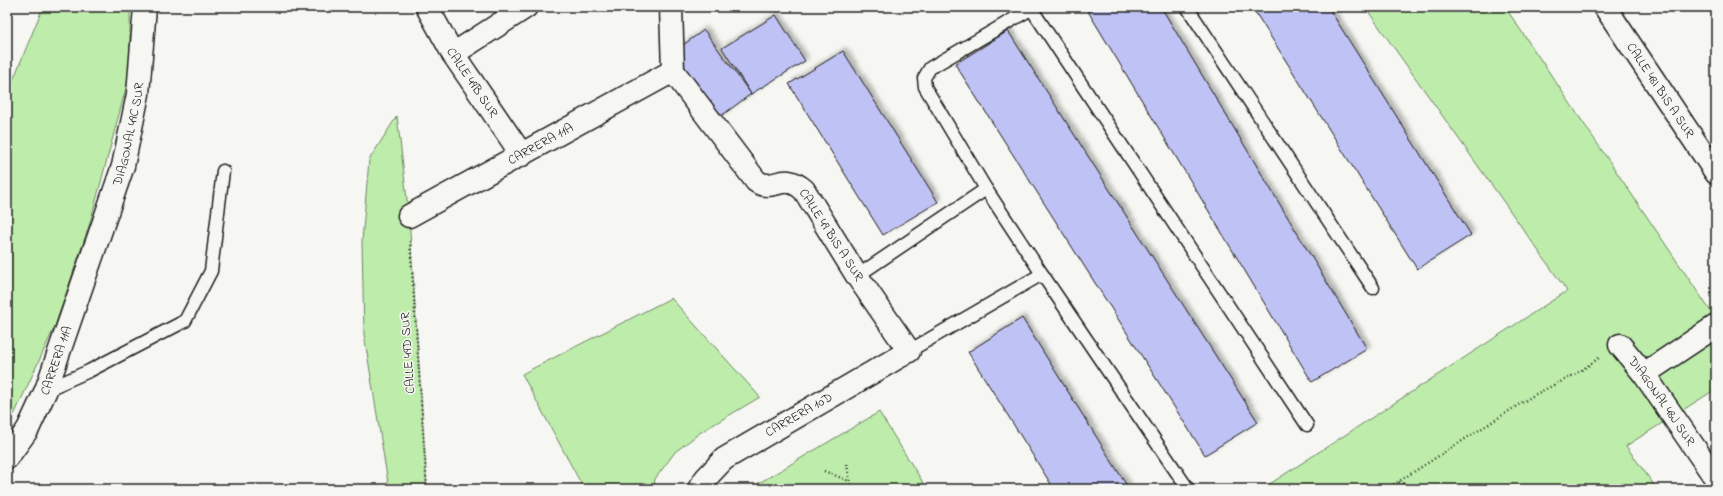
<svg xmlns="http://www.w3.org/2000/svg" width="1723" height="496" font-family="'Indie Flower',sans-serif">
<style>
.green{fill:#beedab;stroke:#6d8464}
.building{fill:#bfc2f4;stroke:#1c1c1c;filter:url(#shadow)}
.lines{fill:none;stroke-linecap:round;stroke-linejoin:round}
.service-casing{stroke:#1c1c1c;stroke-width:15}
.minor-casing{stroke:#1c1c1c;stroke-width:25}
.path{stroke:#1c1c1c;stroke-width:2.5;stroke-dasharray:1 3;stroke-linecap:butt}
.service{stroke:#f6f6f2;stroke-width:12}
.minor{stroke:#f6f6f2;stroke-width:22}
.labels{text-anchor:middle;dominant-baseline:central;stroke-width:3;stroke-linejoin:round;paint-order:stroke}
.street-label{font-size:13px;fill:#1c1c1c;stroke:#f6f6f2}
</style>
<defs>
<filter id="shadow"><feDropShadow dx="3.5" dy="-3.5" stdDeviation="2" flood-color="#0004"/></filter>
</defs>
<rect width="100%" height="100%" fill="#f6f6f2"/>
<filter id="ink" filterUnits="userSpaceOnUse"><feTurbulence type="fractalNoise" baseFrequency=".025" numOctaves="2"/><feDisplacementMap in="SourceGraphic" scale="8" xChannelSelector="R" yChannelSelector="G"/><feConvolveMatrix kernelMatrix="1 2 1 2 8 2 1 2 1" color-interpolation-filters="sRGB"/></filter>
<g filter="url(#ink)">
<!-- green -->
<g class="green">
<polygon points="43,7 130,7 130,73 90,223 55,326 15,413 7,424 7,95"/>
<polygon points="1365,7 1505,7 1716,319 1716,389 1626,446 1657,489 1262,489 1567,291"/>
<polygon points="397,116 409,216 427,489 389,489 364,334 362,241 369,160"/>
<polygon points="671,298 760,397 701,432 675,452 655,479 654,489 584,489 522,374"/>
<polygon points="879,412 927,489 749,489"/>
</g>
<!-- building -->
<g class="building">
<polygon points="1088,7 1161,7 1367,349 1312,382 1086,8"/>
<polygon points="1252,7 1328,7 1471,235 1417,269"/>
<polygon points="776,15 805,61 751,94 722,48"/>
<polygon points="704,30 751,94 721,116 673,52"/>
<polygon points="1008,31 1258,422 1205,455 955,64"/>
<polygon points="843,51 938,202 883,235 789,84"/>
<polygon points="1022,318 1129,489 1054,489 968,352"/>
</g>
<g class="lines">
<!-- service casing -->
<g class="service-casing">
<g id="service">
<polyline points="1034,7 930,68 924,78 925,87 986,189 1042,274 1188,489"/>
<polyline points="1187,7 1373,288"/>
<polyline points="1031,8 1307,425"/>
<polyline points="857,276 986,189"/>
<polyline points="909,351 1042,274"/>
<polyline points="46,390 89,371 185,321 211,271 223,171"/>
</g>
</g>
<!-- minor casing -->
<g class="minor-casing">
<g id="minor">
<path id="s1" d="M427,7l26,47 69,101"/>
<path d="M671,7l2,64 83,110c18,13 26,-11 48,9l53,86 52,75 -185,108 -18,19 -7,11"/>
<path id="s2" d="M1605,7l111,166"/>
<polyline points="453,54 526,7"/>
<path id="s3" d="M409,216l264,-145"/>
<path id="s4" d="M1620,345l24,29 72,105"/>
<polyline points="1644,374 1716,326"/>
<path id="s5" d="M7,458l21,-29 18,-39 77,-224 15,-72 7,-87"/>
</g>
</g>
<!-- path -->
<g class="path">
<polyline points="410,241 427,489"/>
<polyline points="847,464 851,489"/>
<polyline points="824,471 849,481"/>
<polyline points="1399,482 1417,489"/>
<polyline points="1387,489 1534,395 1576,374 1599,358"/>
</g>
<!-- service -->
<use href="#service" class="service"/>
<!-- minor -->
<use href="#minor" class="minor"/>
</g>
</g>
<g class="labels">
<!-- street labels -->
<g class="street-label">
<text stroke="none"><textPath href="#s1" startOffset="88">CALLE 49B SUR</textPath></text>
<text stroke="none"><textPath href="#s2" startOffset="100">CALLE 48I BIS A SUR</textPath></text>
<text stroke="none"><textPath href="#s5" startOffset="348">DIAGONAL 49C SUR</textPath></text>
<text stroke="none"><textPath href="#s3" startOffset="150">CARRERA 11A</textPath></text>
<text transform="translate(831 235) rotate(57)">CALLE 49 BIS A SUR</text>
<text transform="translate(408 353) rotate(-94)">CALLE 49D SUR</text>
<text stroke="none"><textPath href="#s5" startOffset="110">CARRERA 11A</textPath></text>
<text stroke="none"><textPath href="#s4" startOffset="70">DIAGONAL 48J SUR</textPath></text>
<text transform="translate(799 415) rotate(-30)">CARRERA 10D</text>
</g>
</g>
<!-- margin -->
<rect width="1723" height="496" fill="none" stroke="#f6f6f2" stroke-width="24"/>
<rect x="12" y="12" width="1699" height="472" fill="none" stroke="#1c1c1c" stroke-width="1.5" filter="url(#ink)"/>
</svg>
